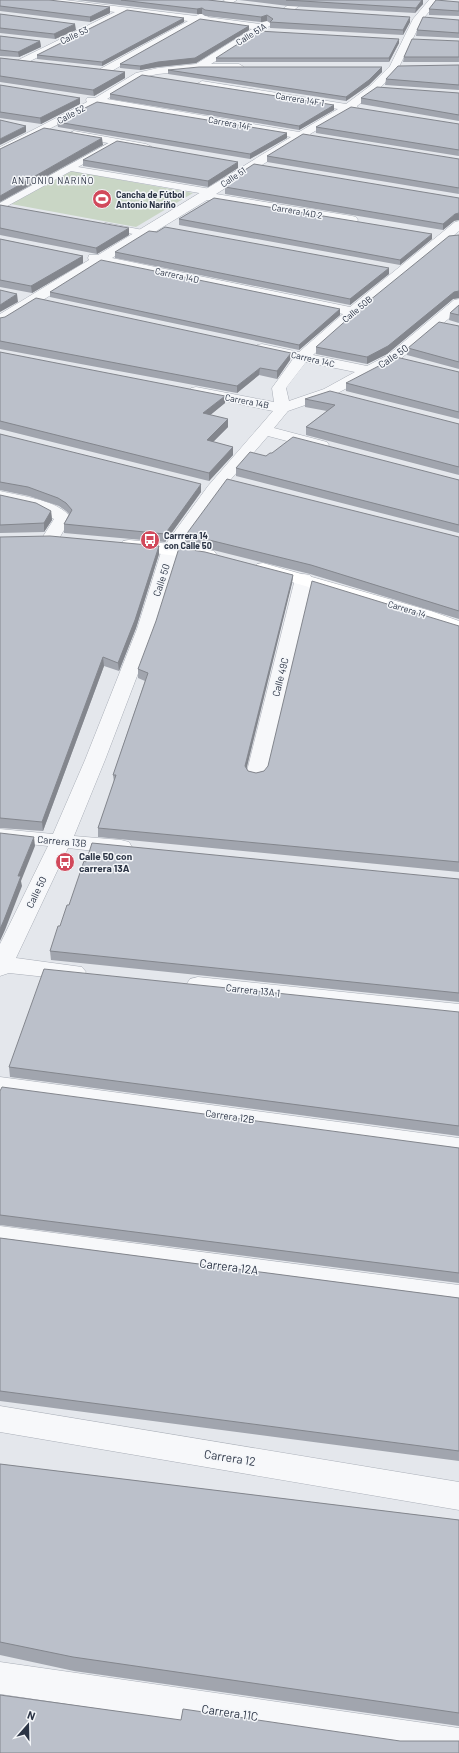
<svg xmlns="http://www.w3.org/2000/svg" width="459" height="1753" font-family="Barlow,sans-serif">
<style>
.green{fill:#c9d6c5}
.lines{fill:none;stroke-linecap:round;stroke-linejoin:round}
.service-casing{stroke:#a9aeb7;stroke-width:1}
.minor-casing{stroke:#a9aeb7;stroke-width:1}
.secondary-casing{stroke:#a9aeb7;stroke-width:1}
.service{fill:#f7f8fa;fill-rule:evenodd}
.minor{fill:#f7f8fa;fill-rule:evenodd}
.secondary{fill:#fff;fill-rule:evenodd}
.wall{fill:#a1a5ae}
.shaded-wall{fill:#83868d}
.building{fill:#bbc0ca;stroke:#83868d}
.labels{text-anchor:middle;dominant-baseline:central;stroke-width:3;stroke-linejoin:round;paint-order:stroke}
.far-street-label{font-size:9px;fill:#2b3445;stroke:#f4f6f9}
.far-neighbourhood-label{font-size:9px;letter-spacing:1px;fill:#1d2536;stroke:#f4f6f9}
.far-poi-label{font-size:9px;font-weight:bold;fill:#2b3445;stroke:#f4f6f9;text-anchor:start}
.street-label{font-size:10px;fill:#2b3445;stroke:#f4f6f9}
.poi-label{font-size:10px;font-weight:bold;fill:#2b3445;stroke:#f4f6f9;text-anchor:start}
.near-street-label{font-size:12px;fill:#2b3445;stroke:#f4f6f9}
</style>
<rect width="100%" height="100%" fill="#e4e7ec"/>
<!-- green -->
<polygon class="green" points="72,171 193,193 136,227 11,204"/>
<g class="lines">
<!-- service casing -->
<g class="service-casing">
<g id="service">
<polygon points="116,139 120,142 119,144 78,167 211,189 216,192 211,195 71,171 0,210 0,203"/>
<polygon points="106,223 143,230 148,233 143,236 103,228 101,226 103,224"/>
</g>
</g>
<!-- minor casing -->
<g class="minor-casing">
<g id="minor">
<path d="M38,0h27l131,16 29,-16h12l-30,17 53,7 36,-24h11l-16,12 -80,52h28l5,3 -1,2 -44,1 -41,4 -15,3 -36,22 192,33 39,-23 -136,-22 -5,-3 5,-3 144,23 24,-18 20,-20 23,-47 16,-19h10l-17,20 -24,49 -20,21 -21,16 1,2 -1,2 -7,1 -40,23 2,2 -2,2 -7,1 -87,55 136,22 4,1 2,3 -2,3 -4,1 -145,-24 -95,58 238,49 105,-85 4,-1v10l-101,84 -45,40 54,11 21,-11 66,-55 5,-1v11l-61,51 -64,34 -46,16 -14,17 53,14 2,3 -2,3 -6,2 -53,-14 -48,56 -40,57 -25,80 -50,131 -31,76 47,4 8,2 3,5 -3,5 -8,2 -53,-6 -52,110 66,9 4,5 -4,5 -8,3 -65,-7 -9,3v-32l48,-98 -48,-5v-12l53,5 32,-74 52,-131 25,-80 46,-63 65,-75 -77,-16 -5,-1 -2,-3 2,-3 5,-1 78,15 -2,-14 21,-29 -36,-8 -2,-3 2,-3 5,-1 37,8 44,-38 -241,-50 -97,59 -5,1v-10l89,-54 -1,-2 1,-3h9l193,-118 -193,-33 -98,50v-7l87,-45 -1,-2 1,-2h8l41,-25 22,-5 38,-4 56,-35 -53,-7 -91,51h-8l-1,-2 1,-2 88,-48 -61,-8 -127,63v-7l115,-57 -72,-9zM306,362l49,10 -31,17 -35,12 -3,-13z"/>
<polygon points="74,131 146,144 152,147 146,150 70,136 68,134"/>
<path d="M0,491c21,5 59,9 71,27l-14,24 -6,1 -6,-1 -3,-4 12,-19 -17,-9 -37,-9z"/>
<polygon points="304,574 310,575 313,579 266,775 263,779 256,781 249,779 246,775 295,579 298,575"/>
<polygon points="198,977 459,1004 459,1020 198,993 190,991 186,985 190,979"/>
<polygon points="0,1077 459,1138 459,1156 0,1095"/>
<polygon points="0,1226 459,1285 459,1307 0,1246"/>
<polygon points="0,1406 459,1482 459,1510 0,1432"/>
<polygon points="0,1662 459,1728 459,1753 399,1753 0,1694"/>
</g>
</g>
<!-- secondary casing -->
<g class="secondary-casing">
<g id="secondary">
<path d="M129,540c28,3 57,4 85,11l3,4 -3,4 -6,1 -85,-11 -3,-4 3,-4z"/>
<polygon points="263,563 431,611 459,621 459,633 419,619 257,572 254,568 257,564"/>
</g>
</g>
<!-- service -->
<use href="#service" class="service"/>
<!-- minor -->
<use href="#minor" class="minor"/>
<!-- secondary -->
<use href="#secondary" class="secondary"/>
</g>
<!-- wall -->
<g class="wall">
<polygon points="0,0 110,7 110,13 90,22 0,11"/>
<polygon points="77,0 208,0 410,22 403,35 270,28 270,23 267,21 261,22 205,16 202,14 197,14"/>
<polygon points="239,0 423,0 423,4 415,13 288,6"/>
<polygon points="459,2 459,16 429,15 429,9"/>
<polygon points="0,14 76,30 55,39 0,33"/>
<polygon points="459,20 459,38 416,36 417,30"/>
<polygon points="184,22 102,66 37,59 37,55"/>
<polygon points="249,26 249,30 196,63 158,67 140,70 120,68 120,64"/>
<polygon points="0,36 40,41 41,47 19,57 0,56"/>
<polygon points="399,39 399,43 389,62 216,62 216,58"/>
<polygon points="459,41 459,62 403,62 404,57"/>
<polygon points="0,58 125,72 125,78 94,96 0,82"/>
<polygon points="459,65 459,90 385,85 386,79"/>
<polygon points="168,70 382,72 369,85 346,101 168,74"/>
<polygon points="0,85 80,104 41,124 0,118"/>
<polygon points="459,93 459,121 361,104 361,98"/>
<polygon points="110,94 334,110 299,130 110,99"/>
<polygon points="57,122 287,133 287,138 250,159 58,127"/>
<polygon points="459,124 459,156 316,133 316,127"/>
<polygon points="267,156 459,159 459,194 267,162"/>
<polygon points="83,160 238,168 208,187 83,166"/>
<polygon points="225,183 454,221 443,230 225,194"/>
<polygon points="0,205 129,235 97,254 0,235"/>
<polygon points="179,219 432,239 400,265 179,225"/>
<polygon points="459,235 459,298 453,299 387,354 367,364 316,354 316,347"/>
<polygon points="0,239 83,256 83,263 32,293 0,287"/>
<polygon points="115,252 389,274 350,305 115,258"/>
<polygon points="50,292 340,309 340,315 299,350 50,297"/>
<polygon points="459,305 459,323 449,320 450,313"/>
<polygon points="0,318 290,360 277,379 259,375 237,393 0,349"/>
<polygon points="459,326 459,369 407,355 408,348"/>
<polygon points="0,352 225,403 210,415 228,427 213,442 233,447 233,455 209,481 0,429"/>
<polygon points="459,372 459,419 346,391 346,383"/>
<polygon points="305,399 459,424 459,475 306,435 306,427 327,411 305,407"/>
<polygon points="0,434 201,492 165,542 64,533 64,524 69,514 66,511 59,506 29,496 0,490"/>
<polygon points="266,456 459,480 459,533 236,476 236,468"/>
<polygon points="0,495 51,511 52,520 44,532 0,533"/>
<polygon points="185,536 459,537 459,619 310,574 205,548 185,545"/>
<polygon points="0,537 159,546 159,554 136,628 119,671 104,666 43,831 0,828"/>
<polygon points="293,575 292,583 246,768 248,771 256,773 264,771 459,626 459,872 98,837 98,828 114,782 113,775 145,681 138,678 138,669"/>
<polygon points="459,879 459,1002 51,960 50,951"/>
<polygon points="459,1012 459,1136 10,1077 9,1067"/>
<polygon points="0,1091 459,1148 459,1283 0,1225"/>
<polygon points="0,1238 459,1298 459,1461 0,1401"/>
<polygon points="0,1464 459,1520 459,1726 74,1671 0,1655"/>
</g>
<!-- shaded-wall -->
<g class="shaded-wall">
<polygon points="422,0 423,0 423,4 415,13 416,8"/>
<polygon points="110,7 110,13 90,22 90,17"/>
<polygon points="202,8 202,14 197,14 197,9"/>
<polygon points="267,15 267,21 261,22 261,17"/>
<polygon points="410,17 410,22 403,35 403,30"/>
<polygon points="184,18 184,22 102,66 102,62"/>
<polygon points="75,24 76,30 55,39 54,34"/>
<polygon points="249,26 249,30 196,63 158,67 140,70 140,66"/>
<polygon points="399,39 399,43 389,62 389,58"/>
<polygon points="40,41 41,47 19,57 18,52"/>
<polygon points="382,67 382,72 369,85 346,101 346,97"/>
<polygon points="125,72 125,78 94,96 93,90"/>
<polygon points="80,98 80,104 41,124 40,118"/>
<polygon points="334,105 334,110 299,130 299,126"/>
<polygon points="26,126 26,132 0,145 0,139"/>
<polygon points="287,133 287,138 250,159 250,154"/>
<polygon points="102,138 103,145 0,202 0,196"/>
<polygon points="238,162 238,168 208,187 208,181"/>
<polygon points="459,213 459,220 454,221 443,230 443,224 455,214"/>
<polygon points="129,228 129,235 97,254 96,248"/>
<polygon points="432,234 432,239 400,265 400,260"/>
<polygon points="83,256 83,263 32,293 31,286"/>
<polygon points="389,268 389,274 350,305 350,299"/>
<polygon points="459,291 459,298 453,299 387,354 367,364 367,357 454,292"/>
<polygon points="17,294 18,302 0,312 0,305"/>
<polygon points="340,309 340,315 299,350 299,345"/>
<polygon points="291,353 290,360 277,379 277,371"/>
<polygon points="260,368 259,375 237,393 237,386"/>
<polygon points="225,396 225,403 203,421 203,413"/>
<polygon points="228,419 228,427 207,448 207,440"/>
<polygon points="233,447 233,455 209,481 209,473"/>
<polygon points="201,484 201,492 165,542 165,534"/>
<polygon points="51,511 52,520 44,532 44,523"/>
<polygon points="159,546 159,554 136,628 119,671 118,663"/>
<polygon points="293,575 292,583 245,775 245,766"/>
<polygon points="103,657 104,666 43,831 42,822"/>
<polygon points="34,837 35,846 21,881 22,886 5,930 0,941 0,929 18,876"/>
</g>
<!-- building -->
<g class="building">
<polygon points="0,0 49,0 110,7 90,17 0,6"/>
<polygon points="121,0 208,0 288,9 410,17 403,30 270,22 273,19 267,15 261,17 205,10 202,8 197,9"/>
<polygon points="286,0 422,0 416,8"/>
<polygon points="436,0 459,2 459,11 429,9"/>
<polygon points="127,10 184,18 102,62 37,55"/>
<polygon points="0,14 75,24 54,34 0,28"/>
<polygon points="423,17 459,20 459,33 417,30"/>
<polygon points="200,19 249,26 195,58 158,62 140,66 120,64"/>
<polygon points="258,31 399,39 389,58 216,58"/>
<polygon points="0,36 40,41 18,52 0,50"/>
<polygon points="412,39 459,41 459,57 404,57"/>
<polygon points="0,58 125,72 93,90 0,76"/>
<polygon points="459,65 459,85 386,79 398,66"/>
<polygon points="199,67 382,67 369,80 346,97 168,70"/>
<polygon points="142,75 334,105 299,126 110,94"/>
<polygon points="0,85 80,98 40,118 0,112"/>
<polygon points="377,87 459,93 459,115 361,98"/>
<polygon points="97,102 287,133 250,154 57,122"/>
<polygon points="351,107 459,124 459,150 316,127"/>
<polygon points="0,120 26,126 0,139"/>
<polygon points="44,128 102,138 0,196 0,149"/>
<polygon points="303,134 459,159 459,188 267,156"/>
<polygon points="117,141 238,162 208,181 83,160"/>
<polygon points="254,164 459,198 459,213 455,214 443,224 225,187 230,184 225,183"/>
<polygon points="214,198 432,234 400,260 179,219"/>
<polygon points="0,205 129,228 96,248 0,228"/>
<polygon points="165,227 389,268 350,299 115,252 149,231 157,232"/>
<polygon points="459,235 459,291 454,292 388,346 367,357 316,347 359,309 449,236"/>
<polygon points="0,239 83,256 31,286 0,280"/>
<polygon points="101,260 340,309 299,345 50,292"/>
<polygon points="0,290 17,294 0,305"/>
<polygon points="36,298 291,353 277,371 260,368 237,386 0,341 0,318 5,317"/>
<polygon points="459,305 459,315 450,313"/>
<polygon points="439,322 459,326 459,362 408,348"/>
<polygon points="0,352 225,396 203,413 228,419 207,440 233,447 209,473 0,421"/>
<polygon points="396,357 459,372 459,412 346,383"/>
<polygon points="330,391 459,424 459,467 306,427 335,405 305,399"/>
<polygon points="0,434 201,484 165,534 64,524 72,510 66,503 58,498 28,487 0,482"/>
<polygon points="293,437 459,480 459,525 236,468 250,452 266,456 270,453 272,453"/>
<polygon points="227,479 459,537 459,611 311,565 205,539 185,536"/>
<polygon points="0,495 36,503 51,511 44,523 0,525"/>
<polygon points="50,536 159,546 135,620 118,663 103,657 42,822 0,818 0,537"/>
<polygon points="179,548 205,552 293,575 245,766 248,771 256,773 264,771 268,766 312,581 459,626 459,862 98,828 116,775 113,775 148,673 138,669 156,621"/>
<polygon points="0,833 34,837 18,876 21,876 4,920 0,929"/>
<polygon points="92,843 459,879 459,993 50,951 58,926 60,926 67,905 69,905 84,861 86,862"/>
<polygon points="44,969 459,1012 459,1126 9,1067"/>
<polygon points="2,1087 459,1148 459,1273 0,1215 0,1091"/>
<polygon points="0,1238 459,1298 459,1451 0,1391"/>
<polygon points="0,1464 459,1520 459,1713 73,1657 0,1642"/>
<polygon points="0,1695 181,1720 183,1709 400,1741 459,1741 459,1753 0,1753"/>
</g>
<!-- icons -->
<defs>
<g id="stadium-disc" transform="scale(1)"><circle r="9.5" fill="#d1495b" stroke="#f4f6f9"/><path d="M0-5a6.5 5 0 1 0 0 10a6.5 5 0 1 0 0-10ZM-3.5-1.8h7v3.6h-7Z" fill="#fff"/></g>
<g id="bus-disc" transform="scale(1)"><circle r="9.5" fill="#d1495b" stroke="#f4f6f9"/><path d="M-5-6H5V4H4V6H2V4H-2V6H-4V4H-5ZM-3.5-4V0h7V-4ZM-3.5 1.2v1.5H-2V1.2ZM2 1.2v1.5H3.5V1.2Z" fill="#fff"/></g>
</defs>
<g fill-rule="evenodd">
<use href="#stadium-disc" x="102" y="199"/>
<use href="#bus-disc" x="150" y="540"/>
<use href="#bus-disc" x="65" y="862"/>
</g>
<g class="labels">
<!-- far-street labels -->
<g class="far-street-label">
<text transform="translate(251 34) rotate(-32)">Calle 51A</text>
<text transform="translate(74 35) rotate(-25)">Calle 53</text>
<text transform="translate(300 99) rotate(9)">Carrera 14F 1</text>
<text transform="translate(71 114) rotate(-28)">Calle 52</text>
<text transform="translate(230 123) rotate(10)">Carrera 14F</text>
<text transform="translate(233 177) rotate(-34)">Calle 51</text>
<text transform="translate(297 211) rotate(10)">Carrera 14D 2</text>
<text transform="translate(177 275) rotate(12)">Carrera 14D</text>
<text transform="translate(357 309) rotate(-40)">Calle 50B</text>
<text transform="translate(313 359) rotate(13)">Carrera 14C</text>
<text transform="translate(247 401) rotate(11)">Carrera 14B</text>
<text transform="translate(407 609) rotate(17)">Carrera 14</text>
</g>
<!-- far-neighbourhood labels -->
<g class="far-neighbourhood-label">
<text x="53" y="180">ANTONIO NARIÑO</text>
</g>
<!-- far-poi labels -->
<g class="far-poi-label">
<text x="116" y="194">Cancha de Fútbol<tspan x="116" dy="10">Antonio Nariño</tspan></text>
<text x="164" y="535">Carrrera 14<tspan x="164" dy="10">con Calle 50</tspan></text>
</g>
<!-- street labels -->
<g class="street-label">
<text transform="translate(393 356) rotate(-34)">Calle 50</text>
<text transform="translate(161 580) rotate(-72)">Calle 50</text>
<text transform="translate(280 677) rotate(-76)">Calle 49C</text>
<text transform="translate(62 841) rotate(5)">Carrera 13B</text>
<text transform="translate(36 892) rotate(-64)">Calle 50</text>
<text transform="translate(253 990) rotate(6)">Carrera 13A 1</text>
<text transform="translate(230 1116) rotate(8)">Carrera 12B</text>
</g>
<!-- poi labels -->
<g class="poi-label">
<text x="79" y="856">Calle 50 con<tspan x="79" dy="12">carrera 13A</tspan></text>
</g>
<!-- near-street labels -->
<g class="near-street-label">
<text transform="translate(229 1266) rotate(7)">Carrera 12A</text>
<text transform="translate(230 1457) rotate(9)">Carrera 12</text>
<text transform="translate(230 1712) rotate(8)">Carrera 11C</text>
</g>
</g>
<!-- north arrow -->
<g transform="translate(28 1725) rotate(20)" stroke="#f4f6f9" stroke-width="3" paint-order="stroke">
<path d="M0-3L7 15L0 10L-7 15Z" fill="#2b3445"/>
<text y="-6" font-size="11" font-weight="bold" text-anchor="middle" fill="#2b3445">N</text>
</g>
</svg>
